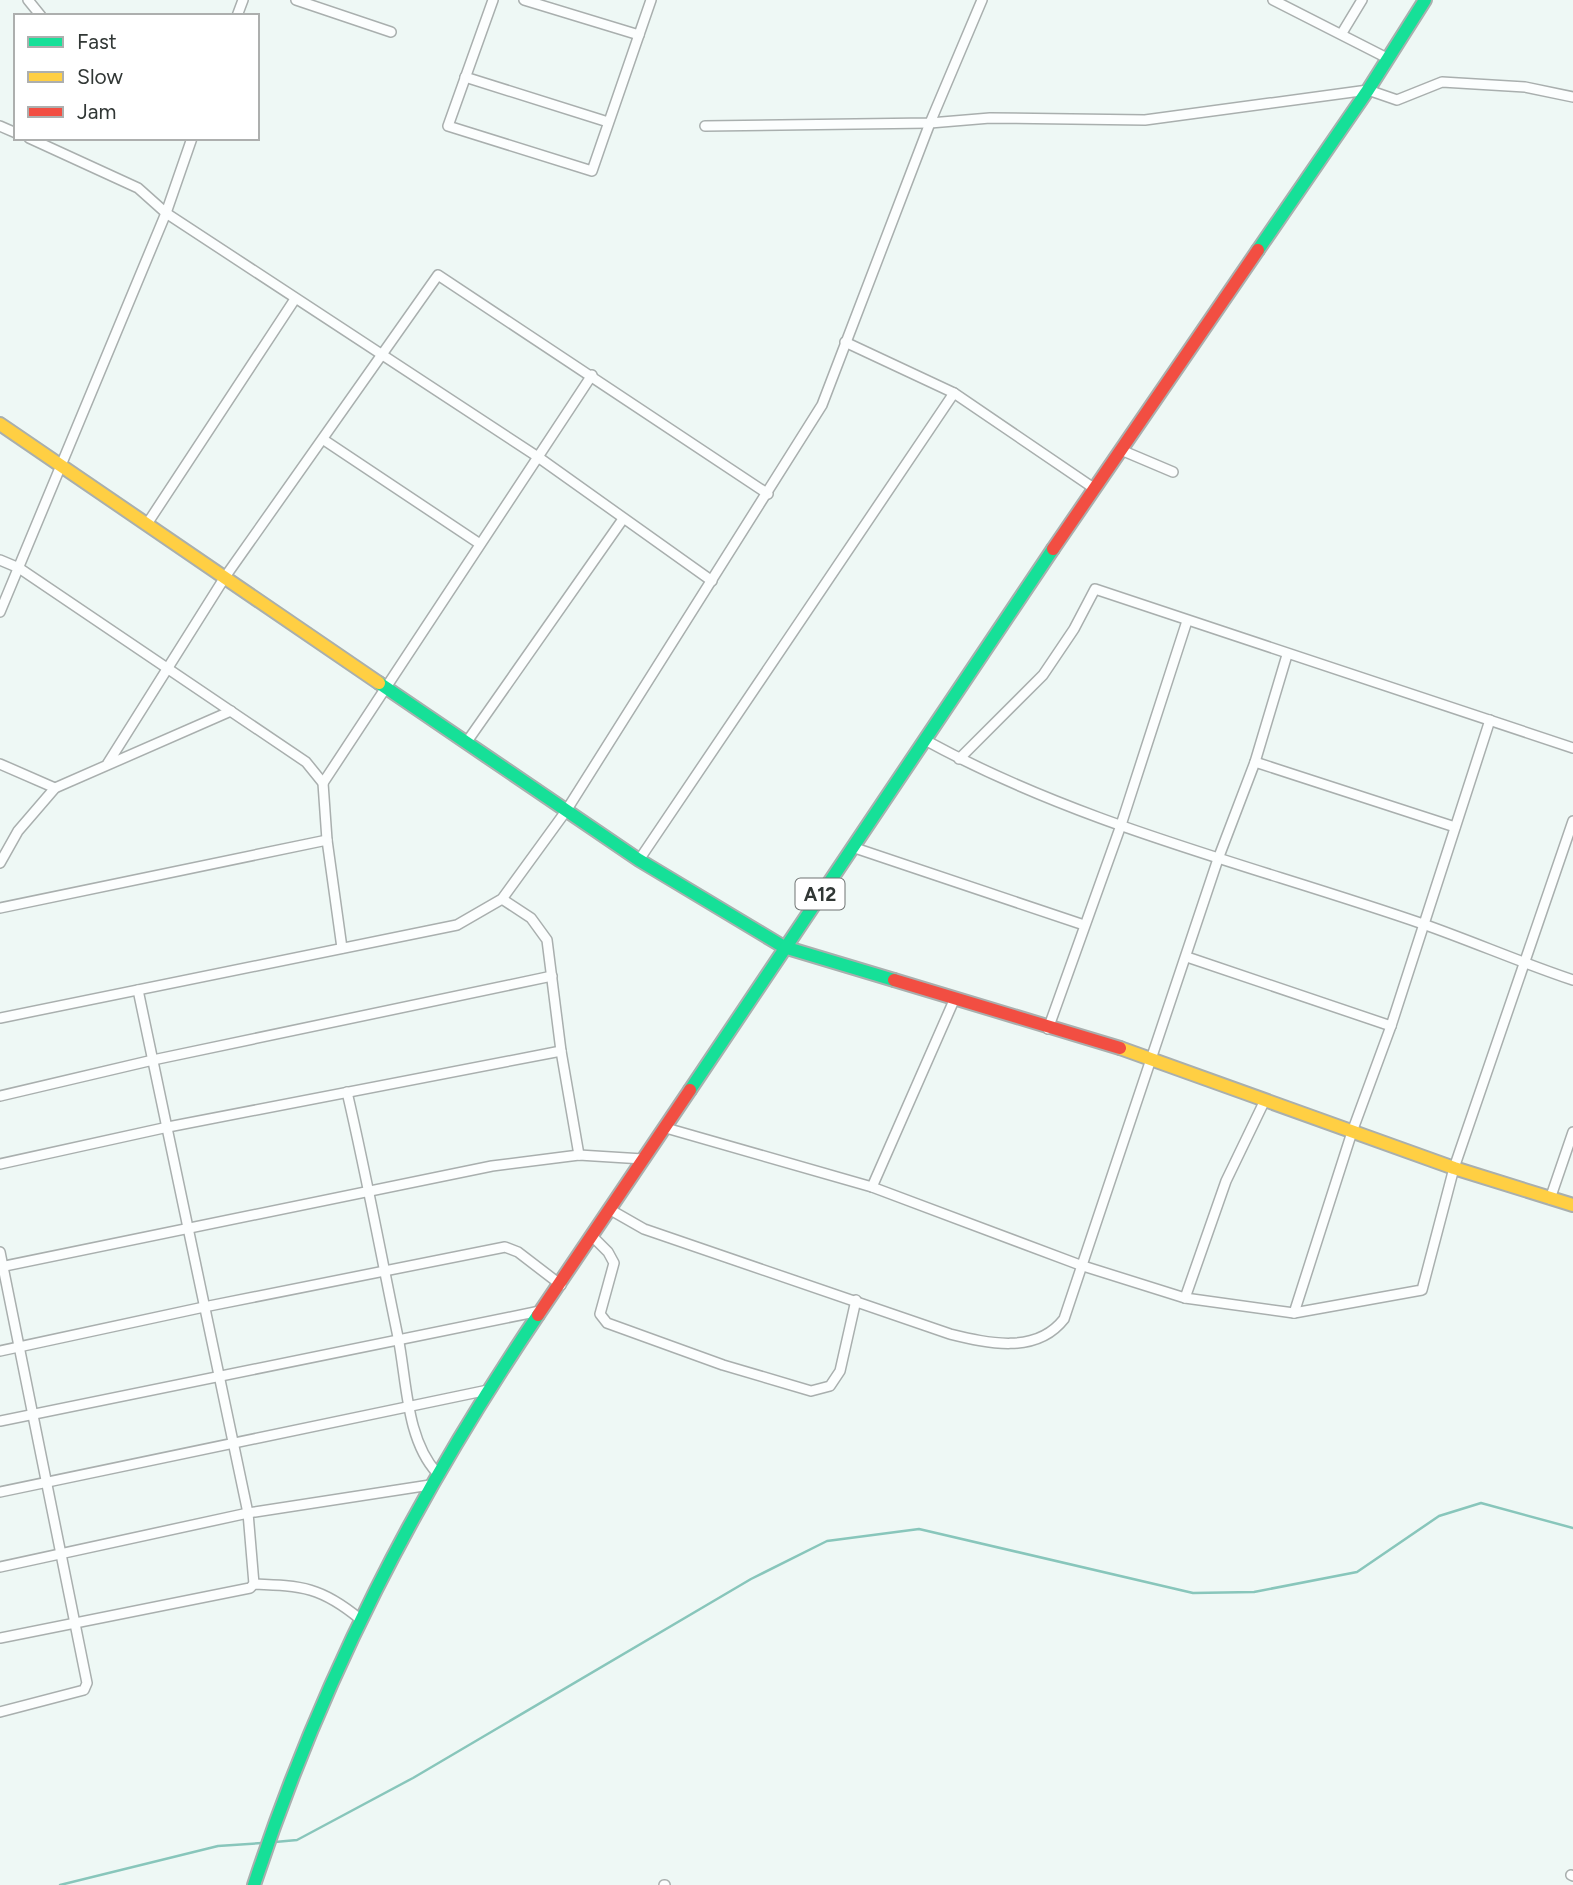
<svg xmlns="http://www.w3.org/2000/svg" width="1573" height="1885" font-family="Figtree,sans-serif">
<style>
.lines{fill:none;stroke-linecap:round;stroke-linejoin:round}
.stream{stroke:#88c6bb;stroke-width:2.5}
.street-casing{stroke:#a9afae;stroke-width:12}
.fast-casing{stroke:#a9afae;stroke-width:16}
.slow-casing{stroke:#a9afae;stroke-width:16}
.jam-casing{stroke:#a9afae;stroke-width:16}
.street{stroke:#fcfefe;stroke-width:9}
.fast{stroke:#16e098;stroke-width:12}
.slow{stroke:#ffcf43;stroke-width:12}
.jam{stroke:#f24e42;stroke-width:12}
.labels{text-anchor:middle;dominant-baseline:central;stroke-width:5;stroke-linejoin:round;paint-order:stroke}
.shield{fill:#fff;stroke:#6f7372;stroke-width:2}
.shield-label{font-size:19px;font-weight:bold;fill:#313735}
</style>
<rect width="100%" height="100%" fill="#eef8f5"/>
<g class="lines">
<!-- stream -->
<g class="stream">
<polyline points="275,1842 297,1840 413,1778 751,1579 827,1541 919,1529 1193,1593 1254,1592 1357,1572 1439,1516 1481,1503 1573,1528"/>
<polyline points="60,1885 218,1846 262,1843"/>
</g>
<!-- street casing -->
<g class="street-casing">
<g id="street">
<polyline points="28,0 41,16"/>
<polyline points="296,0 391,32"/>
<polyline points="493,0 448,126 592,171 651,0"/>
<polyline points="524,0 639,35"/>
<polyline points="1273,0 1387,58"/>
<polyline points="237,16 243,0"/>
<polyline points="1342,33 1362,0"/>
<polyline points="465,77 608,122"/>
<polyline points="0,126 16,133"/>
<polyline points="705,126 930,123 990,118 1145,120 1368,90 1397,100 1442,82 1525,87 1573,97"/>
<polyline points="29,138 138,188 166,213 538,457 712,581"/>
<polyline points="845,342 954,393 1095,489"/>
<polyline points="324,440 480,544"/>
<polyline points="1121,450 1173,472"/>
<polyline points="147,524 295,299"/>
<polyline points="0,560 19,568 306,762 323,783 327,840 342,948"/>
<polyline points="0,612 166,213 192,138"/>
<path d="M925,740c157,86 331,126 498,184 51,18 99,39 150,56"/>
<polyline points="466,743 623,519"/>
<polyline points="959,759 1043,675 1074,629 1095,589 1573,748"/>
<polyline points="1255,762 1455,827"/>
<polyline points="108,763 225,577 438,275 768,494"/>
<polyline points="0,764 55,788"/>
<polyline points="323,783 592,375"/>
<polyline points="852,847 1084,925"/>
<polyline points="639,860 954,393"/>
<polyline points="0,863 18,831 55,788 231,711"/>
<polyline points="502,899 531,918 547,940 561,1051 579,1155"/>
<polyline points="0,908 327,840"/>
<polyline points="1187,957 1391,1026"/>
<polyline points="138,990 248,1513 254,1584"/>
<polyline points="0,1018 457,925 502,899 566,811 822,405 930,123 982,0"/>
<polyline points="1048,1029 1120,828 1187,621"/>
<path d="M347,1092c19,81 34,163 51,245 9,45 8,102 39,136"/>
<polyline points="0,1096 153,1060 552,976"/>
<polyline points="666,1128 872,1187 1080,1265 1185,1298 1294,1313 1422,1290 1454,1168 1573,821"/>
<polyline points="0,1164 168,1127 561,1051"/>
<polyline points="872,1187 955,998"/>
<polyline points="1550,1199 1573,1132"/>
<path d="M609,1209l35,20 306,105c37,9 86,21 114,-15l154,-460 37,-97 32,-107"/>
<polyline points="592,1236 608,1252 614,1263 600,1314 607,1323 723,1365 811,1391 830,1386 840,1371 856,1300"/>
<polyline points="0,1252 87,1683 84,1690 0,1712"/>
<polyline points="0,1267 492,1166 579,1155 643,1159"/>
<polyline points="1185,1298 1226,1181 1265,1100"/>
<polyline points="1294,1313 1352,1132 1391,1026 1490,720"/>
<polyline points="0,1351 204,1307 505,1247 518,1252 561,1285"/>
<polyline points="0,1421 540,1311"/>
<polyline points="0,1492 488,1390"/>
<polyline points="0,1567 248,1513 430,1485"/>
<path d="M0,1638l250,-50 4,-4c49,2 67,3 106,35"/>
<polyline points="1571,1875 1573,1876"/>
<polyline points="664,1885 665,1885"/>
</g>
</g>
<!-- fast casing -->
<g class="fast-casing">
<g id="fast">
<polyline points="1258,250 1368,90 1425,0"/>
<polyline points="379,683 639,860 784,947 894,980"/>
<polyline points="690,1090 1053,549"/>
<path d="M254,1885c68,-207 162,-389 284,-570"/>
</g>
</g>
<!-- slow casing -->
<g class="slow-casing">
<g id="slow">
<polyline points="0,424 379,683"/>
<polyline points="1120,1048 1454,1168 1573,1205"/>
</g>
</g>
<!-- jam casing -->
<g class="jam-casing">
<g id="jam">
<polyline points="1053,549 1258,250"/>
<polyline points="894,980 1120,1048"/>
<polyline points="538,1315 690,1090"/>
</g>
</g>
<!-- street -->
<use href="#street" class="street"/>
<!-- fast -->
<use href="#fast" class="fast"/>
<!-- slow -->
<use href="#slow" class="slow"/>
<!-- jam -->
<use href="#jam" class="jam"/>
</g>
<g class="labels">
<!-- shield labels -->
<rect class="shield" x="795.5" y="878.5" width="49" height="31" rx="5"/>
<g class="shield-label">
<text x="820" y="894">A12</text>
</g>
</g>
<!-- legend -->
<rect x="14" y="14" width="245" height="126" fill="#ffffff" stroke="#adafae" stroke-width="2"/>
<rect x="28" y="37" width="35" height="10" fill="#16e098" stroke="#adafae" stroke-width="2"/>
<text x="77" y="49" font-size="21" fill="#313735">Fast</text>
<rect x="28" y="72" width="35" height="10" fill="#ffcf43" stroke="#adafae" stroke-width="2"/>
<text x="77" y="84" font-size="21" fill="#313735">Slow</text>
<rect x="28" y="107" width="35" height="10" fill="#f24e42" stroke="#adafae" stroke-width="2"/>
<text x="77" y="119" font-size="21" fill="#313735">Jam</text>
</svg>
